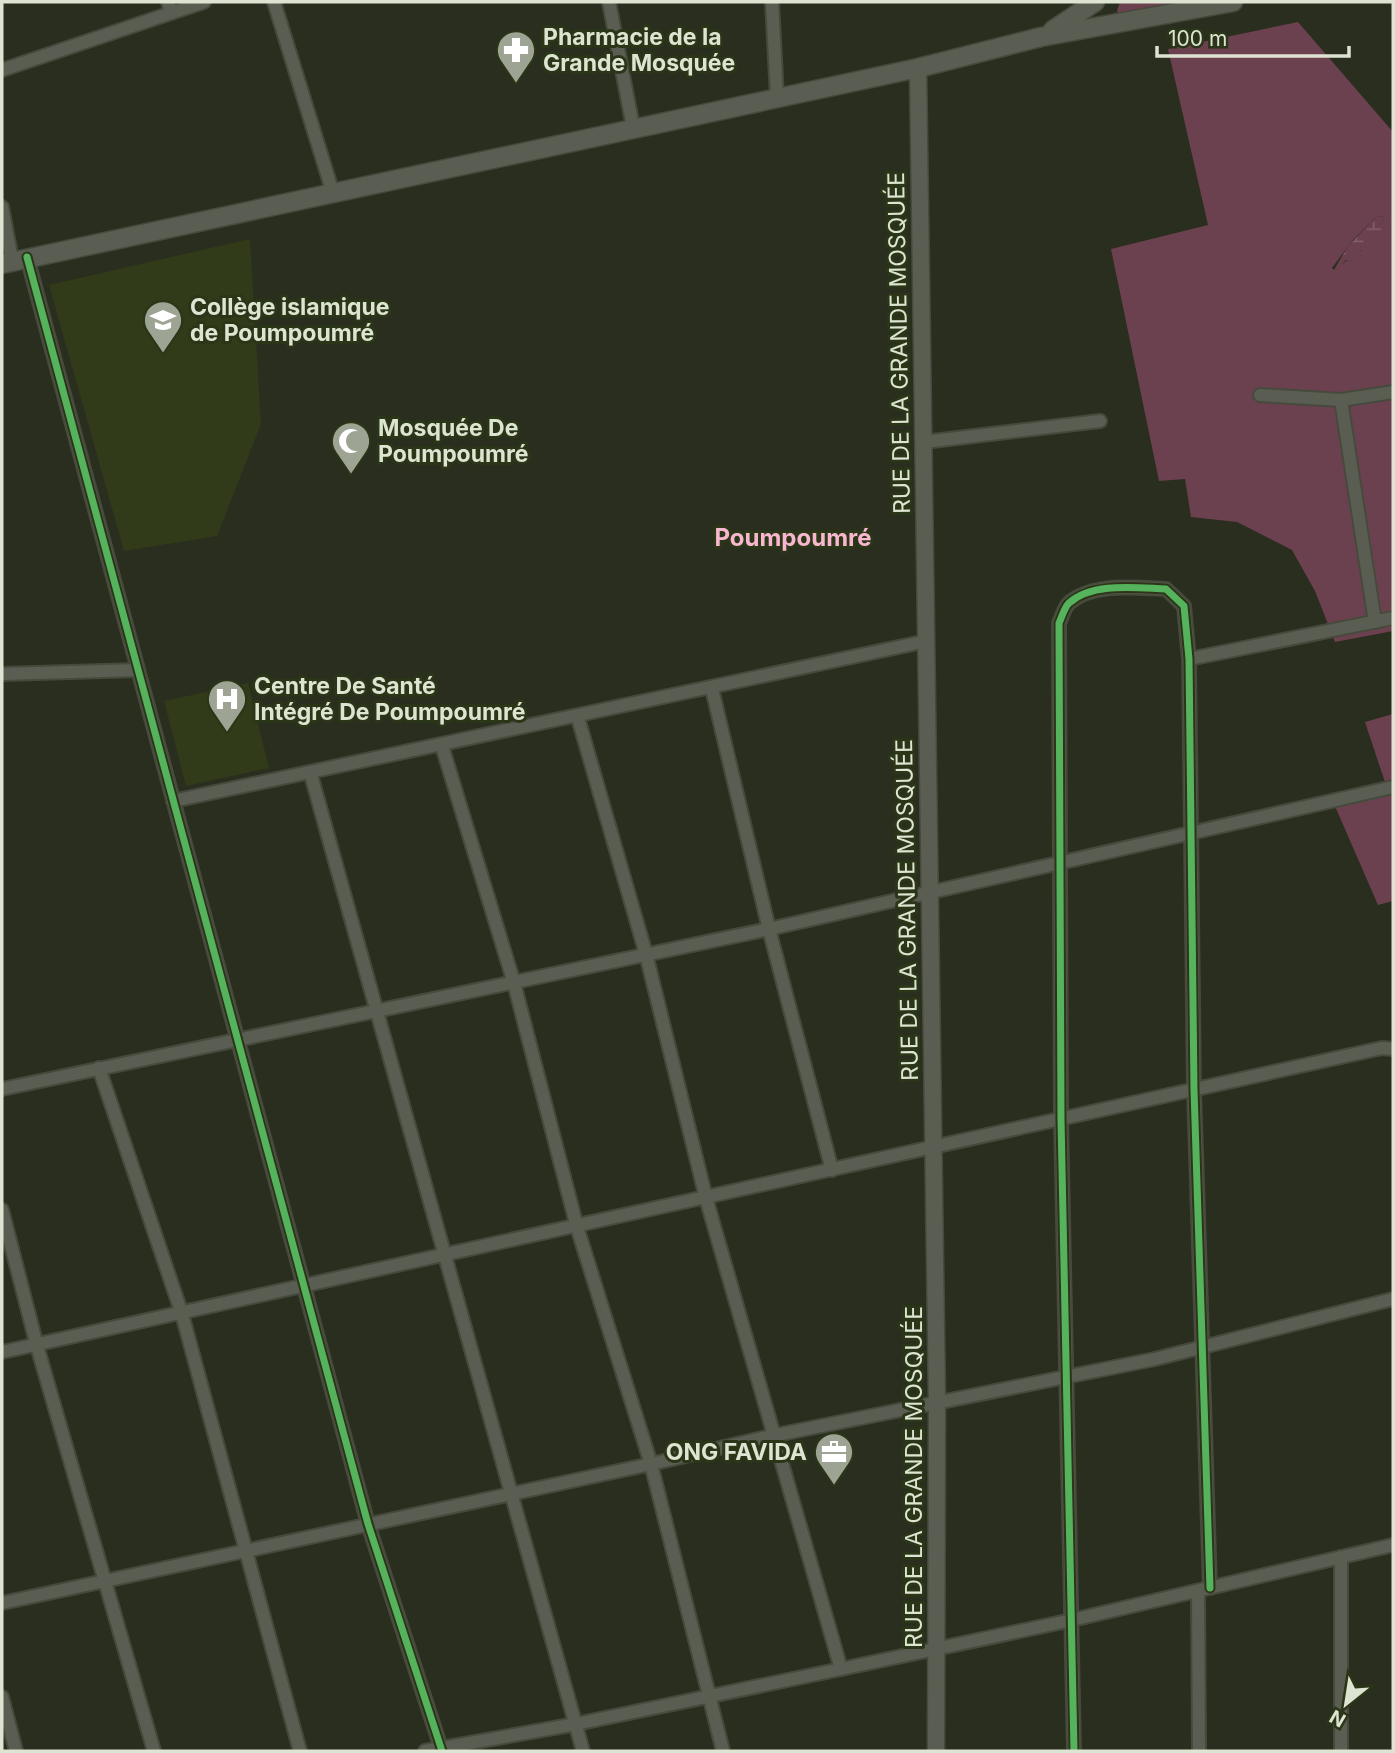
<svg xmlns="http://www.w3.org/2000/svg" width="1395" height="1753" font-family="Inter,sans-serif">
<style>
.built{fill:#313b19}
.green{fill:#6c414f;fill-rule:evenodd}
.wetland{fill:url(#wetland-marsh)}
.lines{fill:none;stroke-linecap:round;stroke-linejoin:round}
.minor-casing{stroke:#464a3d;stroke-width:16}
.tertiary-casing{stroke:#464a3d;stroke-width:19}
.secondary-casing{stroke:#464a3d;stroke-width:21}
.minor{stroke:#5a5e52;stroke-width:12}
.tertiary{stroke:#5a5e52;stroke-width:16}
.secondary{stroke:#5a5e52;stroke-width:18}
.cycleway-casing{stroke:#2b3517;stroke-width:11}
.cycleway{stroke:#56b35d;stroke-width:7}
.labels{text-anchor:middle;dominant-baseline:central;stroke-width:6;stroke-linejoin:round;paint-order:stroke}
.poi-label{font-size:23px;font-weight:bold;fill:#dde4d2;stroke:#2b3517;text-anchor:start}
.street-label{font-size:23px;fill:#dde4d2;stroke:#2b3517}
.neighbourhood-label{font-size:24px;font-weight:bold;fill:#f8b7ce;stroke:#2b3517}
</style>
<defs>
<pattern id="wetland-marsh" width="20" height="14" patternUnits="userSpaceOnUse" patternTransform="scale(1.75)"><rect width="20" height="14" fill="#6c414f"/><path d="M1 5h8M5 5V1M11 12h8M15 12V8" fill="none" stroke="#815c67"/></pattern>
</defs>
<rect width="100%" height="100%" fill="#292e1e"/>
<!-- built -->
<g class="built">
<polygon points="250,239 261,424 217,536 124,551 49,285"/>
<polygon points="248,683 269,768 186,786 164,701"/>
</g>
<!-- green -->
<g class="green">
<polygon points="1120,2 1201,2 1121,17 1117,11"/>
<path d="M1298,22l95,110v499l-58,11 -20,-51 -23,-41 -55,-28 -46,-5 -6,-38 -26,2 -48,-232 97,-24 -40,-176zM1377,216l8,1 -6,8 2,11c-15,12 -31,22 -47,34l-2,-2 20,-27z"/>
<polygon points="1393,714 1393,901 1378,905 1331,797 1385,782 1365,722"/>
</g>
<!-- wetland -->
<polygon class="wetland" points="1377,216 1385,217 1379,225 1383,230 1380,241 1372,244 1364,252 1361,250 1353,260 1346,260 1331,275 1348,246"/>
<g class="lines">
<!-- minor casing -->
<g class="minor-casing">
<g id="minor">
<polyline points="274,2 333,193"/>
<polyline points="609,2 633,127"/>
<polyline points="772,2 777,97"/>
<polyline points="171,13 204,2"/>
<polyline points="2,70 171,13 168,2"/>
<polyline points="2,207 12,260"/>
<polyline points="27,257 368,1524 442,1751"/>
<polyline points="1260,395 1341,400 1393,392"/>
<polyline points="1341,400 1375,622"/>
<polyline points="924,442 1100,421"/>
<polyline points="1189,659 1393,618"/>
<polyline points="2,674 138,670"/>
<polyline points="712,689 769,929 832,1170"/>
<polyline points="578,718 646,954 706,1198 841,1669"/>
<polyline points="442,746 514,983 577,1227 651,1464 723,1751"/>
<polyline points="311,775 583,1751"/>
<polyline points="173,801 927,641"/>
<polyline points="99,1068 182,1314 300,1751"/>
<polyline points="2,1089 769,929 1393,787"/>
<polyline points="2,1210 37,1346 154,1751"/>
<polyline points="2,1352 1382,1048 1393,1049"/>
<polyline points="1198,1591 1199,1751"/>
<polyline points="2,1603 651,1464 776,1435 1155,1359 1393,1299"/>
<polyline points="2,1697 16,1751"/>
<polyline points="425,1751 576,1724 841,1669 1072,1620 1393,1545"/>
<path d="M1074,1751l-13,-632 -2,-496c3,-6 5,-15 10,-20 24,-21 67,-15 97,-14l18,17 5,53 5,431 16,498"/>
<polyline points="1341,1751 1341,1557"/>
</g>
</g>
<!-- tertiary casing -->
<g class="tertiary-casing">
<polyline id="tertiary" points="918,68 937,1401 936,1751"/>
</g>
<!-- secondary casing -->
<g class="secondary-casing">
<g id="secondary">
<polyline points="1053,30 1095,2"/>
<polyline points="2,264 918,68 1041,37 1233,2"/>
</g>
</g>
<!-- minor -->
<use href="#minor" class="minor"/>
<!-- tertiary -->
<use href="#tertiary" class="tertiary"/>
<!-- secondary -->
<use href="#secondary" class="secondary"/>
<!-- cycleway casing -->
<g class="cycleway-casing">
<g id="cycleway">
<polyline points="27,257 368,1524 442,1751"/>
<path d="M1074,1751l-13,-632 -2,-496c3,-6 5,-15 10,-20 24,-21 67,-15 97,-14l18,17 5,53 5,431 16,498"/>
</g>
</g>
<!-- cycleway -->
<use href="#cycleway" class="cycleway"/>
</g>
<!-- icons -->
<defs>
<g id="pharmacy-pin" transform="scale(2.0125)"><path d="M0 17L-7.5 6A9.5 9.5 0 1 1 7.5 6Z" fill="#9ea493" stroke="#2b3517"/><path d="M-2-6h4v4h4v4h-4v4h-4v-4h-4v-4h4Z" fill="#fff"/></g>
<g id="school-pin" transform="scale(2.0125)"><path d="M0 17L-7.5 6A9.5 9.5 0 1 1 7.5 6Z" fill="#9ea493" stroke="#2b3517"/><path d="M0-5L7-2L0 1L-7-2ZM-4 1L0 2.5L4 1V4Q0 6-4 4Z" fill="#fff"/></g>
<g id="mosque-pin" transform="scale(2.0125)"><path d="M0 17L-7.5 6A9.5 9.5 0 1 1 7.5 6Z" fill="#9ea493" stroke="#2b3517"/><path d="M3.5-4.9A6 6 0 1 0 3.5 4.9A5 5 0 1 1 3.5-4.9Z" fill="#fff"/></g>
<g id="hospital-pin" transform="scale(2.0125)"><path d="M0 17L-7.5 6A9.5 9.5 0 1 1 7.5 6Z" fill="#9ea493" stroke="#2b3517"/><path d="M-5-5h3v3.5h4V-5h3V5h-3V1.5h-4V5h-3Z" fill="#fff"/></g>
<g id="office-pin" transform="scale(2.0125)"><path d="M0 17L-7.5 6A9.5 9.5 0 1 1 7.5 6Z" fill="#9ea493" stroke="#2b3517"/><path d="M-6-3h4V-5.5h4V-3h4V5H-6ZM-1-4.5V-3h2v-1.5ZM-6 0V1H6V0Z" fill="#fff"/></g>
</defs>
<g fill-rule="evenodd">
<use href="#pharmacy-pin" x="516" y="50"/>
<use href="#school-pin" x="163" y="320"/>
<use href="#mosque-pin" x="351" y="441"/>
<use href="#hospital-pin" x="227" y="699"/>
<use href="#office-pin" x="834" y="1452"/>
</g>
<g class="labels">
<!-- poi labels -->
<g class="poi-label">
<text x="543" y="37">Pharmacie de la<tspan x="543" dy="26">Grande Mosquée</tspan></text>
<text x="190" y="307">Collège islamique<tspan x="190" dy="26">de Poumpoumré</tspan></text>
<text x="378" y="428">Mosquée De<tspan x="378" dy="26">Poumpoumré</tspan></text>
<text x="254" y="686">Centre De Santé<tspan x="254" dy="26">Intégré De Poumpoumré</tspan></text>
<text x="807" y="1452" text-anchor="end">ONG FAVIDA</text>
</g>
<!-- street labels -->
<g class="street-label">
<text transform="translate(899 343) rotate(-91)">RUE DE LA GRANDE MOSQUÉE</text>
<text transform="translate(907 910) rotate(-91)">RUE DE LA GRANDE MOSQUÉE</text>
<text transform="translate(914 1477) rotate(-90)">RUE DE LA GRANDE MOSQUÉE</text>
</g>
<!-- neighbourhood labels -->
<g class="neighbourhood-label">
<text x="793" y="537">Poumpoumré</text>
</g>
</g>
<!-- border -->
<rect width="1395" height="1753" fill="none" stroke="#dde4d2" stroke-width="7"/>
<!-- north arrow -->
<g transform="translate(1346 1704) rotate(210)" stroke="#2b3517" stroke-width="5" paint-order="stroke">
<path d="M0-5L12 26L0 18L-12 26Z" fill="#dde4d2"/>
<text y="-10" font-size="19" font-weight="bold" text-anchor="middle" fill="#dde4d2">N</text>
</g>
<!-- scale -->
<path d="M1157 46v10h192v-10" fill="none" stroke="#dde4d2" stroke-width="3.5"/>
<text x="1168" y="46" font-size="21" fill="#dde4d2" stroke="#2b3517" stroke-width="5" paint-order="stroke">100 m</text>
</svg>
